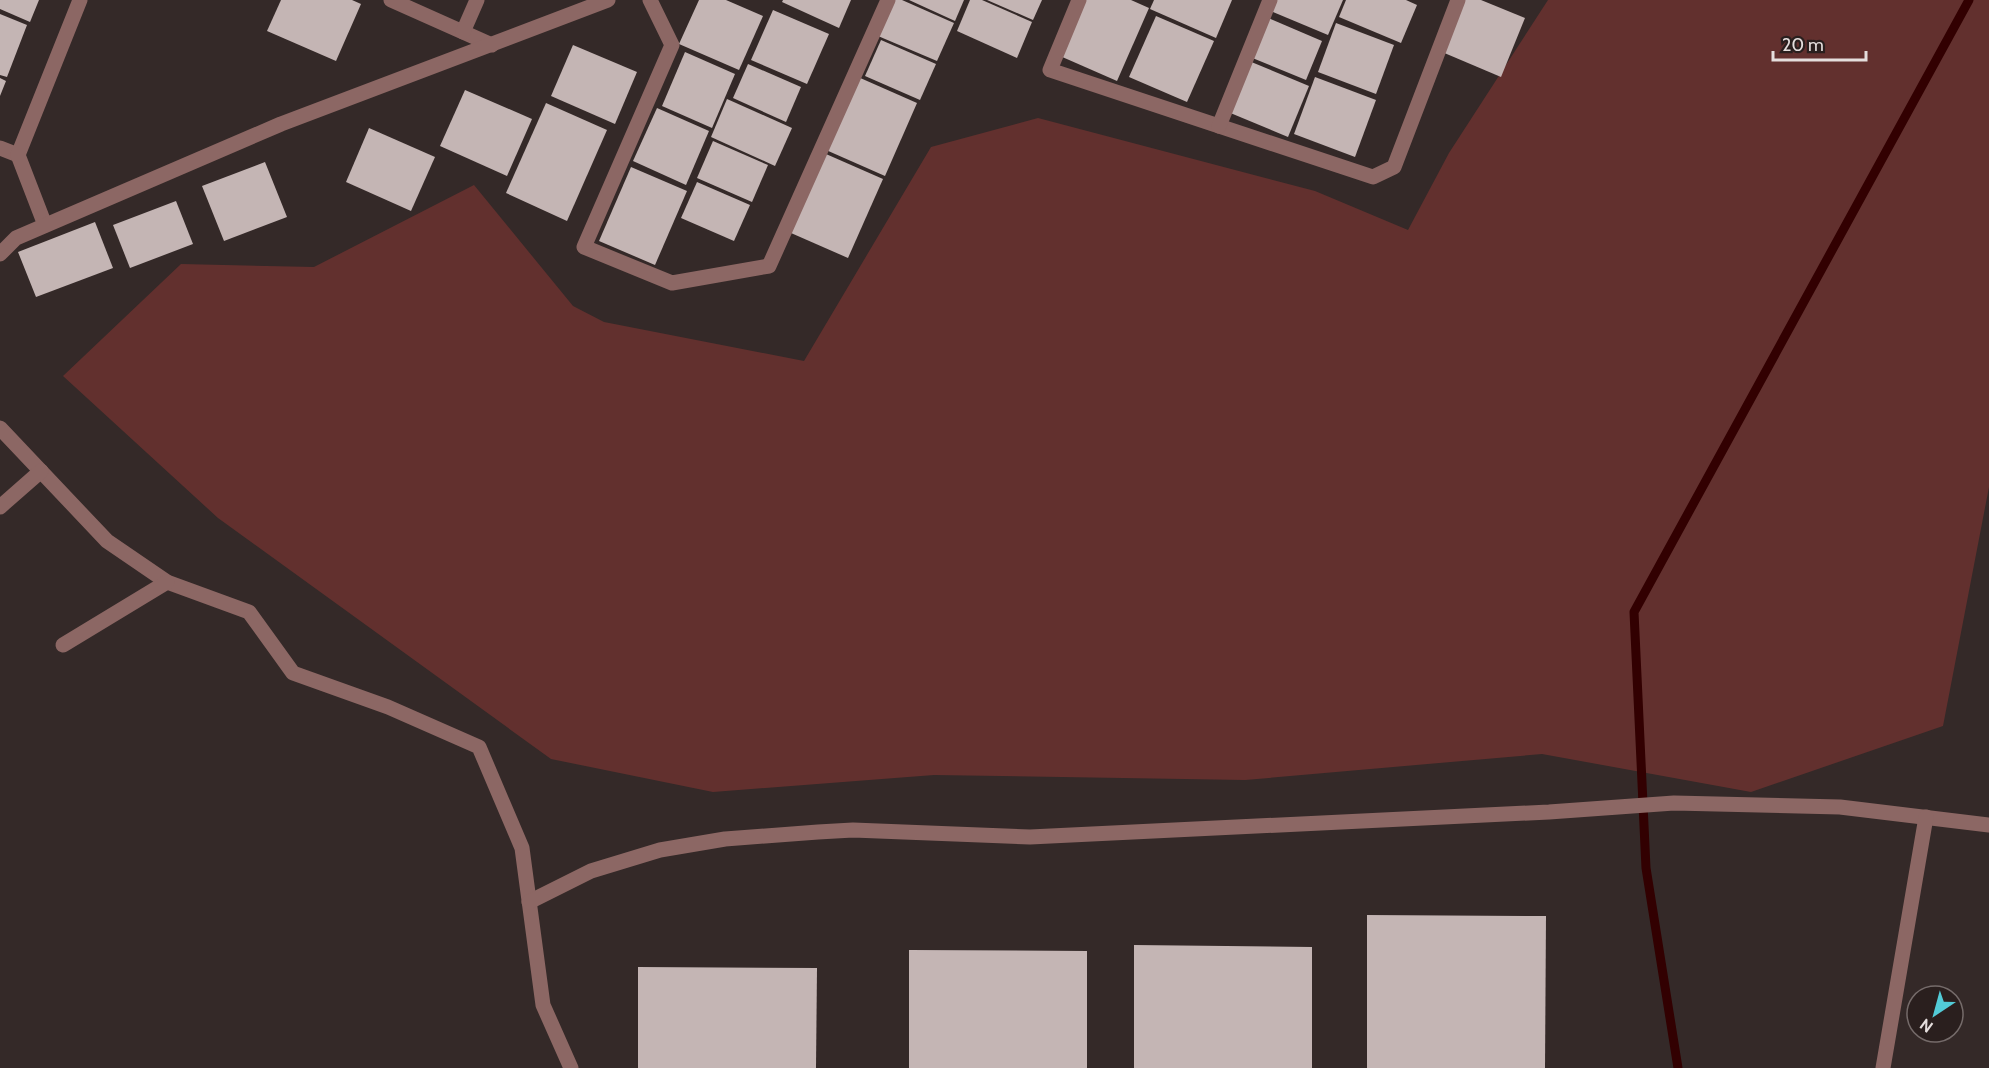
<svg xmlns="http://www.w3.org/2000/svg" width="1989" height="1068" font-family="Cabin,sans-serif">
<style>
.green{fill:#62302e}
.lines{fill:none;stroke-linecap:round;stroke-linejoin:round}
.stream{stroke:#320001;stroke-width:9}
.building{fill:#c4b5b4}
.minor{stroke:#8c6764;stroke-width:15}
</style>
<rect width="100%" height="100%" fill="#342928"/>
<!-- green -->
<polygon class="green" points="1548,0 1989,0 1989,487 1943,726 1751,792 1542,754 1245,780 934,775 713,792 551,759 218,518 63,376 181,264 314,267 474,185 573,306 604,322 804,361 931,147 1038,118 1315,191 1408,230 1449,153"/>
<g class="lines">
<!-- stream -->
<polyline class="stream" points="1678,1068 1646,868 1634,612 1969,0"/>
</g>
<!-- building -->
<g class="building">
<polygon points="0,0 39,0 30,22 0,9"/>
<polygon points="281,0 352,0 361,4 336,61 267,31"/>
<polygon points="699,0 726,0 763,16 739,70 679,44"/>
<polygon points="783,0 851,0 839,28 782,2"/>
<polygon points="894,0 902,0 954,23 937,61 878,36"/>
<polygon points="909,0 964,0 955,21"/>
<polygon points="970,0 982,0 1032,22 1017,58 957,31"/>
<polygon points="987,0 1042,0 1033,20"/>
<polygon points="1084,0 1131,0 1149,8 1117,81 1060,56"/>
<polygon points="1154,0 1232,0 1216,38 1150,9"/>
<polygon points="1272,0 1343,0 1328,35 1268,10"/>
<polygon points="1346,0 1406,0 1417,5 1401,43 1339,17"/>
<polygon points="1463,0 1481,0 1525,18 1501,77 1442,52"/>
<polygon points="773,10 829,34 807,84 751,60"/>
<polygon points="0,14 27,25 7,77 0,75"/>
<polygon points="1156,16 1214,41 1187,102 1129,77"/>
<polygon points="1266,17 1322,41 1306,80 1250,57"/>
<polygon points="1336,23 1394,45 1376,94 1318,72"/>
<polygon points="881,40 936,64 920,100 865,76"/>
<polygon points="573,45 637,72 615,124 551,96"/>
<polygon points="685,52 735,74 712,128 662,106"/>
<polygon points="1249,61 1309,86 1288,137 1228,112"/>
<polygon points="748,64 801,87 786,122 733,98"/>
<polygon points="858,77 917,103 885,176 826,150"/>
<polygon points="1315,77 1376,100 1355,157 1294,134"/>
<polygon points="0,78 6,81 0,96"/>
<polygon points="465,90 532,119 507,176 440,146"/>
<polygon points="727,99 792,128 775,166 711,137"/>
<polygon points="546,103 607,130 567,221 506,193"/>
<polygon points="657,108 709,131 686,185 633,161"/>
<polygon points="369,128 435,157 411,211 346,182"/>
<polygon points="713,141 768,165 752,202 697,178"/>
<polygon points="826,154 883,179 848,258 791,233"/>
<polygon points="265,162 287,217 224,241 202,186"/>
<polygon points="631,167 687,191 655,265 599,241"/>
<polygon points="697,182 750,205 734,241 681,218"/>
<polygon points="176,201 193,244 130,268 113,225"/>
<polygon points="95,222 113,268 36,297 18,252"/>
<polygon points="1367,915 1546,916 1545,1068 1367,1068"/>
<polygon points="1134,945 1312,947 1312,1068 1134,1068"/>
<polygon points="909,950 1087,951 1087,1068 909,1068"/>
<polygon points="638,967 817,968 816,1068 638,1068"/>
</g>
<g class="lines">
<!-- minor -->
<g class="minor">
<polyline points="391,0 492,45"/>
<polyline points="650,0 672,45 584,247 672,283 769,266 888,0"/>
<polyline points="1079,0 1050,70 1373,177 1394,167 1458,0"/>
<polyline points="463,32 477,0"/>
<polyline points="1219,126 1270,0"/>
<polyline points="0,148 18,155"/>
<polyline points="45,225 18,155 80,0"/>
<polyline points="0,254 16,238 281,124 608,0"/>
<polyline points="0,428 107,541 167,582 249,612 293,673 388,707 479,747 522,848 543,1005 571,1068"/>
<polyline points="0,507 41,471"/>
<polyline points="63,645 167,582"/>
<polyline points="529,902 591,871 660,850 725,839 818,832 853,830 1030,837 1549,812 1674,803 1840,807 1989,825"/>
<polyline points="1883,1068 1926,817"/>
</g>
</g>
<!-- north arrow -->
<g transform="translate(1935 1014) rotate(216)"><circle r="28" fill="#2a1f1e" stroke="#756b6a" stroke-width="1.5"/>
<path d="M0-4.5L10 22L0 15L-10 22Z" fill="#52cbd7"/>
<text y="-9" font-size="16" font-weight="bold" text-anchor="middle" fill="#e5dedd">N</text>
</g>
<!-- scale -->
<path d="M1773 51v9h93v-9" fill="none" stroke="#e5dedd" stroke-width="3"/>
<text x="1782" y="51" font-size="18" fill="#e5dedd" stroke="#2a1f1e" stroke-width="4.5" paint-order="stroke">20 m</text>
</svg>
